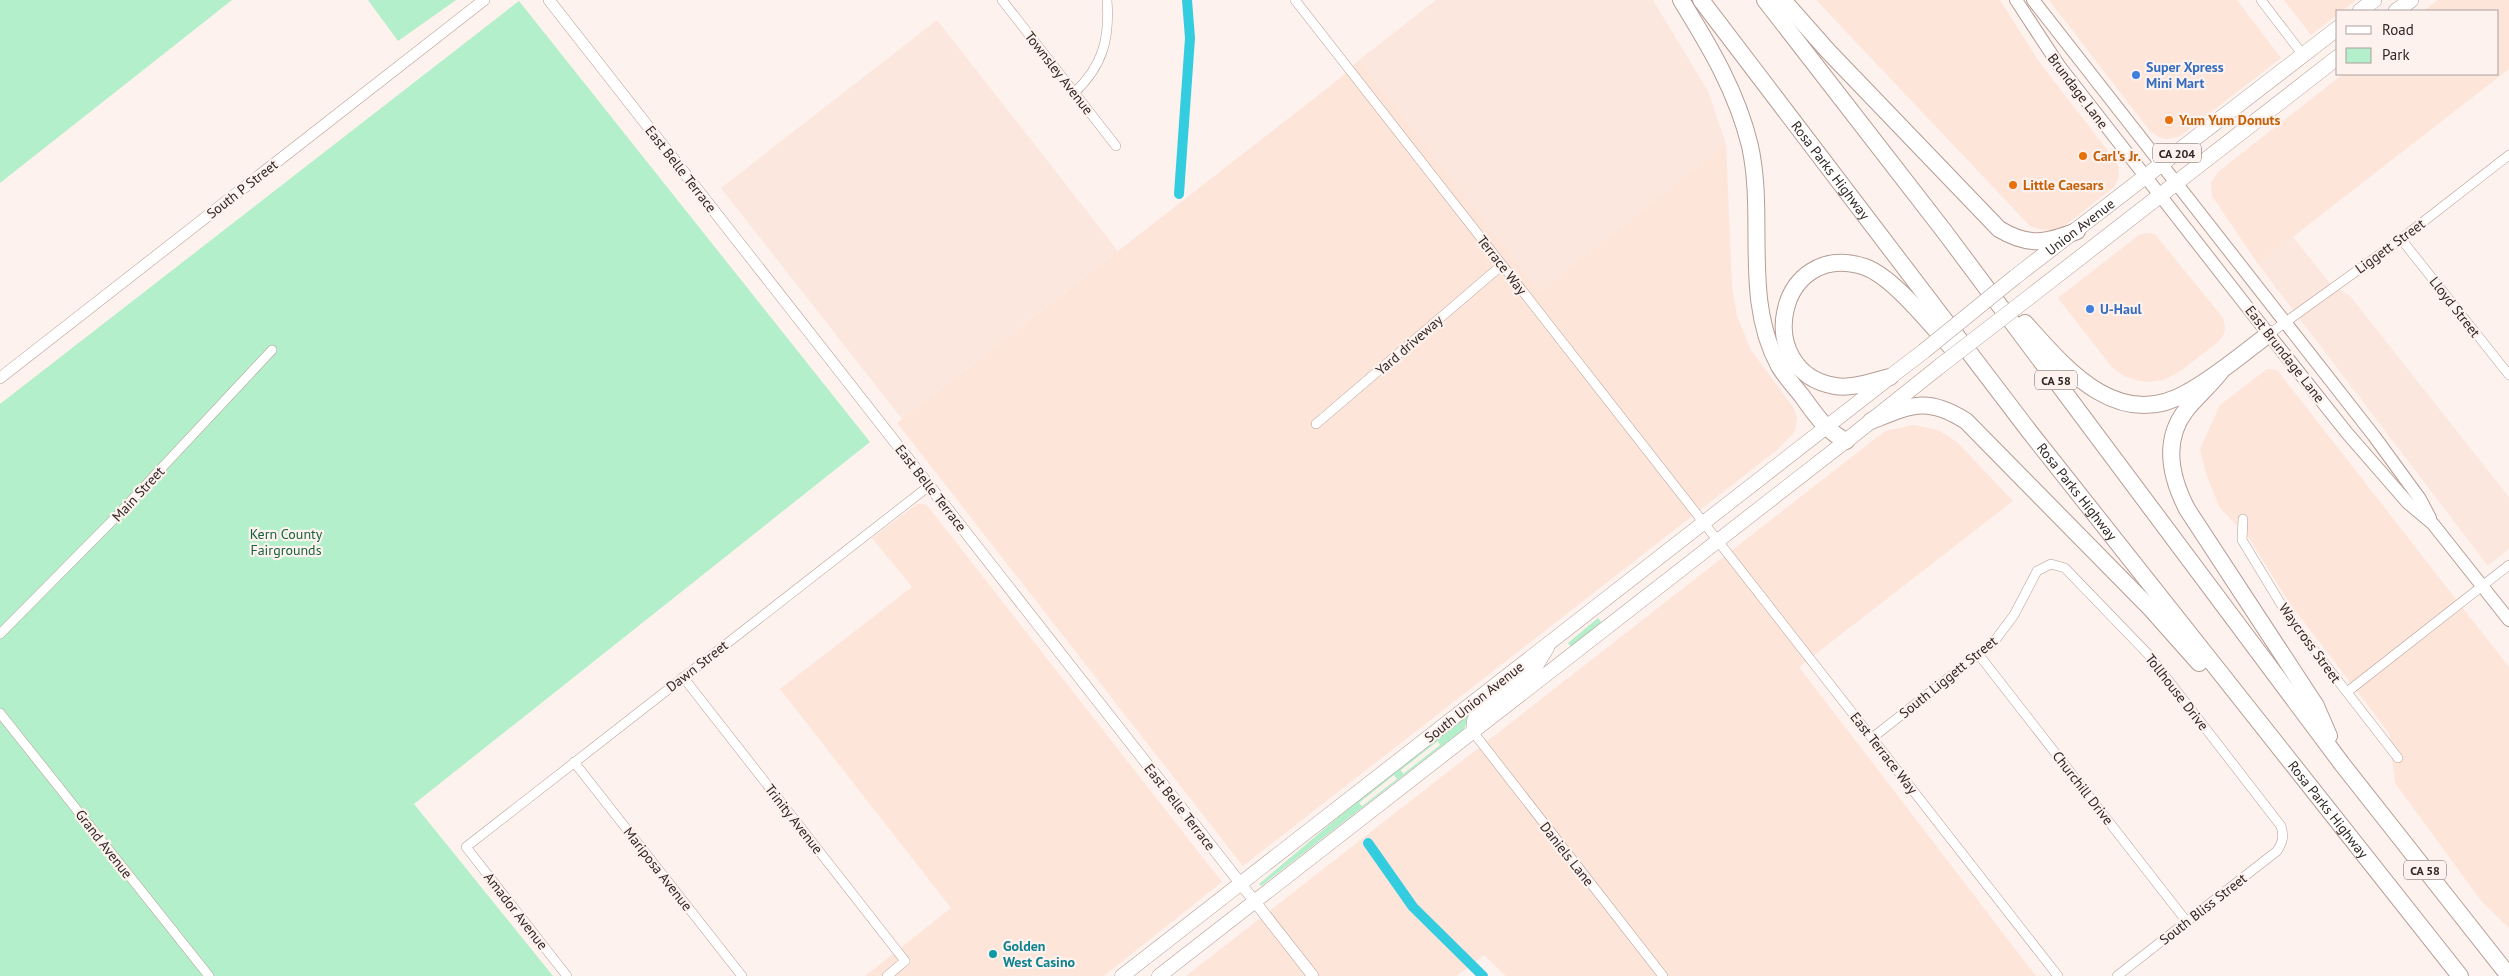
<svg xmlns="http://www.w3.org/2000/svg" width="2509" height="976" font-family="'PT Sans',sans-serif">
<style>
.commercial{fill:#fde5da}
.built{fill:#fce7df}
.green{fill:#b2efca;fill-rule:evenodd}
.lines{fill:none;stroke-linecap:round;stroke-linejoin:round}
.canal{stroke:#34cde0;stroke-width:10}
.minor-casing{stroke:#b69d94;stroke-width:10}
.tertiary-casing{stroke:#b69d94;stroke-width:12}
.secondary-casing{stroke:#b69d94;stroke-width:14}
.primary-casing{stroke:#b69d94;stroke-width:15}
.trunk-casing{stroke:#b69d94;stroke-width:16}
.motorway-casing{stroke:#b69d94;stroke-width:18}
.minor{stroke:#fff;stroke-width:9}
.tertiary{stroke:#fff;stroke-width:11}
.secondary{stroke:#fff;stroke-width:12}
.primary{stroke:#fff;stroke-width:14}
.trunk{stroke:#fff;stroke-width:15}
.motorway{stroke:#fff;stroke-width:16}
.trunk-bridge-casing{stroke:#b69d94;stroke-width:16;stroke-linecap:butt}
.trunk-bridge{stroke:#fff;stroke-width:15}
.shop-dot{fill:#3f7fe0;stroke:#fdf2ee;stroke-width:2}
.food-dot{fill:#e8710a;stroke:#fdf2ee;stroke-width:2}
.culture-dot{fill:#0f9aa8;stroke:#fdf2ee;stroke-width:2}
.labels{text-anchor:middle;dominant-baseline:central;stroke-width:4.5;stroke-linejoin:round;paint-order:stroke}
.shield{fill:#fdf2ee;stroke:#6e6360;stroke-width:1}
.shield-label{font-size:12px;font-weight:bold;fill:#302623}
.shop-label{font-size:14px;font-weight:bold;fill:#366cbe;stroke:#fdf2ee;text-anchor:start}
.street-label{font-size:14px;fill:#302623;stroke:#fdf2ee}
.food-label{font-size:14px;font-weight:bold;fill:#c56008;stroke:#fdf2ee;text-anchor:start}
.park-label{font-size:14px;fill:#19623f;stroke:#fdf2ee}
.culture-label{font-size:14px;font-weight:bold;fill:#0d838f;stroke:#fdf2ee;text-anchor:start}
</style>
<rect width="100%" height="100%" fill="#fdf2ee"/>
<!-- commercial -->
<g class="commercial">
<polygon points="1816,0 2000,0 2040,63 2115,160 2118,166 2119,177 2114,187 2058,231 2043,230 2030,226"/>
<polygon points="2049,0 2237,0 2281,58 2180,136 2167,139 2161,138 2150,131"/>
<polygon points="2284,0 2356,0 2342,11 2338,11 2338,14 2311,35"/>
<polygon points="2438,0 2509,0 2509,69 2258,264 2212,196 2211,183 2218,172 2343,74 2498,74 2498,11 2423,11"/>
<polygon points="1359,60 1540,291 1726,144 1732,287 1737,316 1751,350 1793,407 1797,417 1796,425 1794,433 1777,450 1243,866 897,423 1339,79"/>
<polygon points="2145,233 2155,234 2158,238 2223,318 2225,327 2224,334 2218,342 2179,372 2163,380 2148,382 2135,380 2122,375 2111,366 2058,298 2139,235"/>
<polygon points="2267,369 2277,370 2509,667 2509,928 2482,902 2395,783 2389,733 2288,601 2249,538 2220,508 2207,477 2200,449 2220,405"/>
<polygon points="1914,425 1938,430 1957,442 2013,501 1799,667 2036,976 1506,976 1484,955 1457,976 1186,976 1885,431"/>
<polygon points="917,504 926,504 1222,882 1104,976 865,976 951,908 780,689 912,587 872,538"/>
</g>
<!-- built -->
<g class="built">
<polygon points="1436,0 1653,0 1708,91 1726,144 1540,291 1359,60"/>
<polygon points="937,20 1118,251 902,419 721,188"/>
<polygon points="2293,237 2329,282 2350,296 2509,497 2509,549 2488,566 2258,264"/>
</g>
<!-- green -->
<g class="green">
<polygon points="0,0 232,0 0,183"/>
<polygon points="368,0 456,0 398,41"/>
<polygon points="519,1 870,442 414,804 553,976 0,976 0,404"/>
<polygon points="1598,618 1602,623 1572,648 1568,643"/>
<path d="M1482,705l-13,13 -5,11 -203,157 -2,-2 108,-91zM1438,741l2,4 -37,29 -2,-4zM1394,775l3,4 -35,27 -3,-3z"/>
</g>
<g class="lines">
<!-- canal -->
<g class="canal">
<polyline points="1179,194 1190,38 1187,0"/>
<polyline points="1368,843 1413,907 1483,976"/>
</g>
<!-- minor casing -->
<g class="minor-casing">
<g id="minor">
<polyline points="1002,0 1116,146"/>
<polyline points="1295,0 2058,976"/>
<polyline points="2261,0 2303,55"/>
<path d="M1074,93c29,-27 36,-55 33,-93"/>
<polyline points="2401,239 2509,375"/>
<polyline points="2269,334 2401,239 2509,155"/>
<polyline points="1316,424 1502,265"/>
<polyline points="2243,519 2242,540 2290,619 2398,758"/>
<polyline points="0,634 113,520 272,350"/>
<polyline points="1979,655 2187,922"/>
<polyline points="683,677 905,961 887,976"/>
<polyline points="2347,692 2509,565"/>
<polyline points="0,713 209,976"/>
<polyline points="1473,732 1663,976"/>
<path d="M1872,738l121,-95 21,-28 23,-44 14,-7 14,4 83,86 133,172c3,10 2,16 -4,25l-160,125"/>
<polyline points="574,762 742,976"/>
<polyline points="567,976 466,847 929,486"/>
</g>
</g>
<!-- tertiary casing -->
<g class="tertiary-casing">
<g id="tertiary">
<polyline points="549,0 1313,976"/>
<polyline points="0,378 484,0"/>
</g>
</g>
<!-- secondary casing -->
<g class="secondary-casing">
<g id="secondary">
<polyline points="2016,0 2060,67 2255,317 2347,433 2408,503 2433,524 2509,620"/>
<polyline points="2033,0 2374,436 2420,499 2430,518"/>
</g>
</g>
<!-- primary casing -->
<g class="primary-casing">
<g id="primary">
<polyline points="1473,732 1474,721 1477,715 1535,668 1547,648"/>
<polyline points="1122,976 1888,379"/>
<polyline points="1159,976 1846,441"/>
</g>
</g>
<!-- trunk casing -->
<g class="trunk-casing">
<g id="trunk">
<polyline points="2360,11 2374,0"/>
<polyline points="2396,11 2411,0"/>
<path id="s1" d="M2015,277l323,-249"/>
<polyline points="2032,295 2338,57"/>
<polyline points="1890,377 1924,351"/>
<polyline points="1846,441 1940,366"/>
</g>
</g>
<!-- motorway casing -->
<g class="motorway-casing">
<g id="motorway">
<path d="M1681,0c29,47 56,92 69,146 16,72 -8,152 29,220 6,10 15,20 23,30 13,18 24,35 44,45"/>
<path id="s2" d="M1701,0l328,431 431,545"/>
<polyline points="1765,0 1944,231 2342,764 2509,976"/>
<path d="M1783,0l45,51 171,178c30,18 47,14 78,2"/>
<path d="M2025,323c41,46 94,110 163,69 29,-16 54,-38 81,-58"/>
<path d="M2222,370c-11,15 -25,26 -36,40 -24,31 -15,68 1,99l129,197 13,30"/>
<path d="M1890,377c-17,4 -37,12 -55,9 -84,-14 -58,-148 30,-119 28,10 65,57 86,80"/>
<path d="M1871,421c40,-16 56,-25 95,0l185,188 48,54"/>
</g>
</g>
<!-- minor -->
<use href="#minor" class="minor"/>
<!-- tertiary -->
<use href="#tertiary" class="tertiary"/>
<!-- secondary -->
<use href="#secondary" class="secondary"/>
<!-- primary -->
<use href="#primary" class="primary"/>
<!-- trunk -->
<use href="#trunk" class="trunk"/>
<!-- motorway -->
<use href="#motorway" class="motorway"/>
<!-- trunk-bridge casing -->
<g class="trunk-bridge-casing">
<g id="trunk-bridge">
<polyline points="1924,351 2015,277"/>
<polyline points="1940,366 2032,295"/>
</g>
</g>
<!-- trunk-bridge -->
<use href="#trunk-bridge" class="trunk-bridge"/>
</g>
<!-- markers -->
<g class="shop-dot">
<circle cx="2136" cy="75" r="5"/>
<circle cx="2090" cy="309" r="5"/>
</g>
<g class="food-dot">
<circle cx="2169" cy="120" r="5"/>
<circle cx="2083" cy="156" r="5"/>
<circle cx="2013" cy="185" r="5"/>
</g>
<circle class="culture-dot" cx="993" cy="954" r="5"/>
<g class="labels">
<!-- shield labels -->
<g class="shield">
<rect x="2153" y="143.5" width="48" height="19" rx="4"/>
<rect x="2035" y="370.5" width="42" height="19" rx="4"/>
<rect x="2404" y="860.5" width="42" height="19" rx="4"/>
</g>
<g class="shield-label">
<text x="2177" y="153">CA 204</text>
<text x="2056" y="380">CA 58</text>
<text x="2425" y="870">CA 58</text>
</g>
<!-- shop labels -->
<g class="shop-label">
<text x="2146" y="67">Super Xpress<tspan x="2146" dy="16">Mini Mart</tspan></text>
<text x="2100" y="309">U-Haul</text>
</g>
<!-- street labels -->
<g class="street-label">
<text transform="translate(1059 73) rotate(52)">Townsley Avenue</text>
<text transform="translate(2078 91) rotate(53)">Brundage Lane</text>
<text transform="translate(681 169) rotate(52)">East Belle Terrace</text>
<text stroke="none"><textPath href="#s2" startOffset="214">Rosa Parks Highway</textPath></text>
<text transform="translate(242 189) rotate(-38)">South P Street</text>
<text stroke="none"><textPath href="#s1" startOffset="82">Union Avenue</textPath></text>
<text transform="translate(2390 246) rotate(-36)">Liggett Street</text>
<text transform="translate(1502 265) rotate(52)">Terrace Way</text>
<text transform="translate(2455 307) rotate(52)">Lloyd Street</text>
<text transform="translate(1409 345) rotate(-41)">Yard driveway</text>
<text transform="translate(2285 354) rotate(52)">East Brundage Lane</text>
<text transform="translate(931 488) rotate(52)">East Belle Terrace</text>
<text stroke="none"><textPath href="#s2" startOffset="619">Rosa Parks Highway</textPath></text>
<text transform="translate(138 494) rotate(-47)">Main Street</text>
<text transform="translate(2310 643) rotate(54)">Waycross Street</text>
<text transform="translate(697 666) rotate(-38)">Dawn Street</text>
<text transform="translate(1948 677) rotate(-39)">South Liggett Street</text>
<text transform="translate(2177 692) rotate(52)">Tollhouse Drive</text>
<text transform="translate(1474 702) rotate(-38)">South Union Avenue</text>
<text transform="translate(1884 753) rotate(52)">East Terrace Way</text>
<text transform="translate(2083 788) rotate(52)">Churchill Drive</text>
<text transform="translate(1180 807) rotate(52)">East Belle Terrace</text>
<text stroke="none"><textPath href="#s2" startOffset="1024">Rosa Parks Highway</textPath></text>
<text transform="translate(794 819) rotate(52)">Trinity Avenue</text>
<text transform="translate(104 844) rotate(52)">Grand Avenue</text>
<text transform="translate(1567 854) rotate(52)">Daniels Lane</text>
<text transform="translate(658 869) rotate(52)">Mariposa Avenue</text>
<text transform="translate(2203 909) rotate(-38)">South Bliss Street</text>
<text transform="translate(516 911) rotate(52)">Amador Avenue</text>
</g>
<!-- food labels -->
<g class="food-label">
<text x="2179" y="120">Yum Yum Donuts</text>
<text x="2093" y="156">Carl's Jr.</text>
<text x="2023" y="185">Little Caesars</text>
</g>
<!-- park labels -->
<g class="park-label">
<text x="286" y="534">Kern County<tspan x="286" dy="16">Fairgrounds</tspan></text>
</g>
<!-- culture labels -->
<g class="culture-label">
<text x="1003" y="946">Golden<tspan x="1003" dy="16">West Casino</tspan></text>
</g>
</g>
<!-- legend -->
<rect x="2336" y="10" width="162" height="65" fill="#fdf2ee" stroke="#aba09d"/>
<rect x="2346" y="26" width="25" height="8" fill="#ffffff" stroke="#aba09d"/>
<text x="2382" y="35" font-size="15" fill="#302623">Road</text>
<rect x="2346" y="48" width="25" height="15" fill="#b2efca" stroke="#aba09d"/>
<text x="2382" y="60" font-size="15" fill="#302623">Park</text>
</svg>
